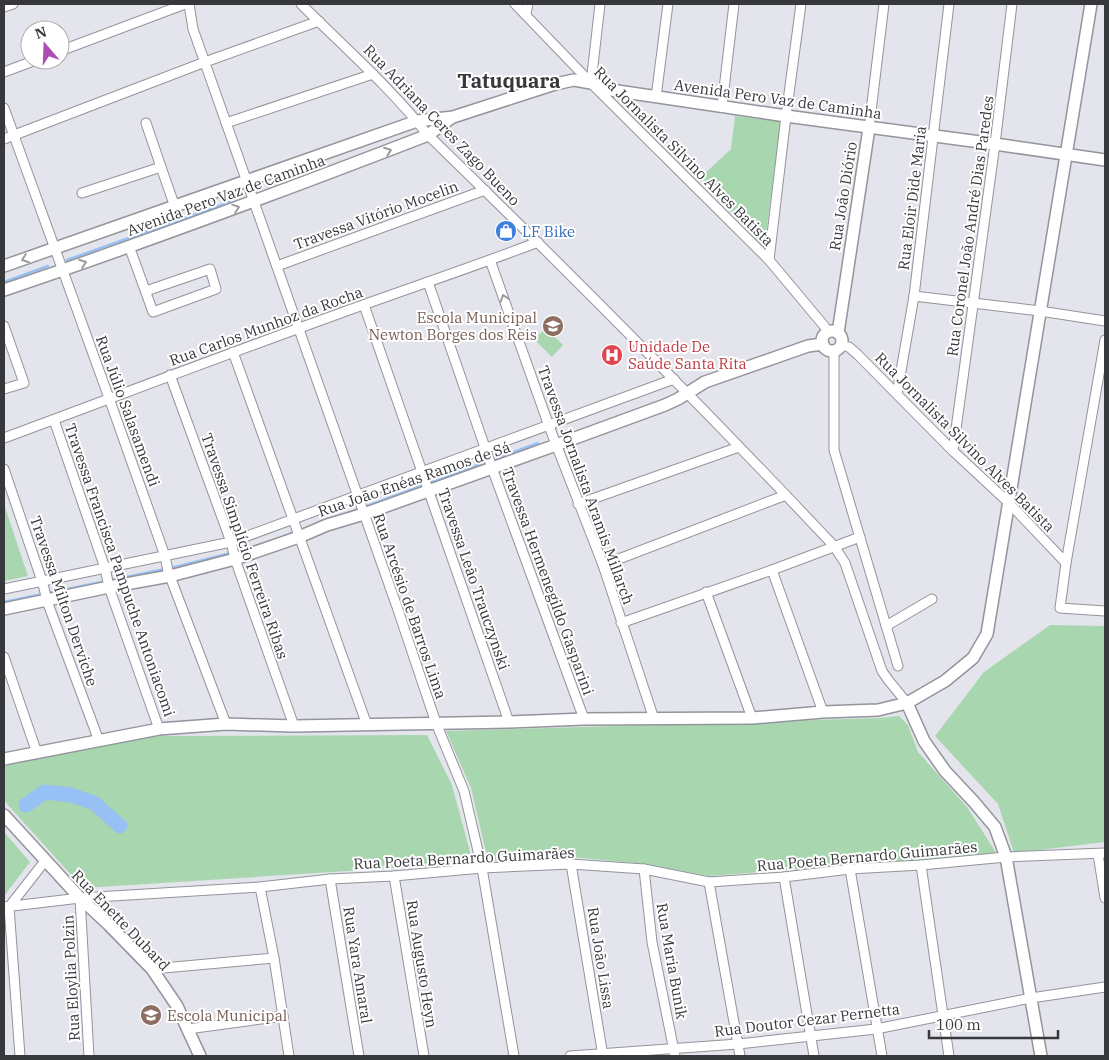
<svg xmlns="http://www.w3.org/2000/svg" width="1109" height="1060" font-family="'IBM Plex Serif',serif">
<style>
.green{fill:#a8d7af}
.lines{fill:none;stroke-linecap:round;stroke-linejoin:round}
.stream{stroke:#97c0f4;stroke-width:2.5}
.river{stroke:#97c0f4;stroke-width:15}
.minor-casing{stroke:#93949c;stroke-width:11}
.tertiary-casing{stroke:#93949c;stroke-width:14}
.minor{stroke:#fff;stroke-width:9}
.tertiary{stroke:#fff;stroke-width:11}
.oneway{stroke:#9b9c9d}
.labels{text-anchor:middle;dominant-baseline:central;stroke-width:4;stroke-linejoin:round;paint-order:stroke}
.street-label{font-size:15px;fill:#37383b;stroke:#fff}
.shop-label{font-size:15px;fill:#366cbe;stroke:#fff;text-anchor:start}
.education-label{font-size:15px;fill:#785e54;stroke:#fff;text-anchor:end}
.health-label{font-size:15px;fill:#be3a42;stroke:#fff;text-anchor:start}
.district-label{font-size:20px;font-weight:bold;fill:#37383b;stroke:#fff}
</style>
<rect width="100%" height="100%" fill="#e3e4ec"/>
<!-- green -->
<g class="green">
<polygon points="735,116 781,121 764,248 700,178 731,149"/>
<polygon points="546,328 563,345 552,357 534,339"/>
<polygon points="4,504 28,576 4,581"/>
<polygon points="1050,625 1105,626 1105,842 1014,853 998,804 935,736 984,672"/>
<polygon points="899,716 908,725 918,752 967,807 997,854 709,876 645,864 571,857 488,861 471,788 446,731 879,718"/>
<polygon points="427,735 452,785 473,863 83,888 7,804 4,799 4,766 154,736"/>
<polygon points="4,832 30,862 4,896"/>
</g>
<g class="lines">
<!-- stream -->
<g class="stream">
<polyline points="67,260 230,202"/>
<polyline points="4,282 48,266"/>
<polyline points="429,483 538,443"/>
<polyline points="345,514 424,485"/>
<polyline points="284,536 295,532"/>
<polyline points="236,551 255,546"/>
<polyline points="171,568 231,553"/>
<polyline points="48,593 165,569"/>
<polyline points="4,602 43,594"/>
</g>
<!-- river -->
<polyline class="river" points="26,805 45,792 71,795 94,803 120,826"/>
<!-- minor casing -->
<g class="minor-casing">
<g id="minor">
<polyline points="189,4 193,29 397,607 436,723 464,791 482,868 514,1056"/>
<path d="M301,4c43,43 89,83 127,131 138,134 274,271 406,411l11,17 37,108 7,10 18,22"/>
<polyline points="515,4 591,83 769,260 825,327 828,333"/>
<polyline points="4,7 13,4"/>
<polyline points="526,14 528,4"/>
<polyline points="60,51 185,4"/>
<polyline points="4,72 36,60"/>
<polyline points="591,83 600,4"/>
<polyline points="656,97 668,4"/>
<polyline points="722,106 734,4"/>
<polyline points="4,108 109,398 165,556 168,571 226,724"/>
<polyline points="146,123 161,167"/>
<polyline points="226,123 373,74"/>
<polyline points="869,128 884,4"/>
<polyline points="4,139 205,62 319,21"/>
<polyline points="82,193 161,167 175,207"/>
<polyline points="129,246 153,312 216,289 210,269 146,291"/>
<polyline points="490,260 549,426 603,565 654,719"/>
<polyline points="769,260 786,116 801,4"/>
<polyline points="277,266 485,190"/>
<polyline points="428,282 492,468 584,719"/>
<polyline points="914,296 1040,311 1105,321"/>
<polyline points="364,305 509,722"/>
<polyline points="4,326 24,383 4,389"/>
<polyline points="1105,340 1066,563 1060,608 1105,611"/>
<polyline points="841,345 849,347 857,354 953,451 1009,503 1066,563"/>
<polyline points="834,351 834,450 898,666"/>
<polyline points="233,352 367,725"/>
<polyline points="170,375 231,542 235,559 294,726"/>
<polyline points="897,394 914,296 949,4"/>
<polyline points="54,420 105,568 109,587 159,729"/>
<path d="M4,438c108,-40 215,-81 323,-120 70,-26 141,-49 211,-76"/>
<polyline points="953,451 995,144 1012,4"/>
<polyline points="4,469 43,584 47,601 99,741"/>
<polyline points="578,504 739,447"/>
<polyline points="603,565 786,495"/>
<polyline points="772,570 823,712"/>
<polyline points="4,589 231,542 674,379"/>
<polyline points="706,592 752,718"/>
<polyline points="621,623 772,570 860,537"/>
<polyline points="886,626 932,599"/>
<polyline points="4,657 37,753"/>
<polyline points="1098,854 1105,898"/>
<polyline points="571,864 603,1056"/>
<polyline points="921,865 949,1056"/>
<polyline points="644,869 652,942 675,1056"/>
<polyline points="850,869 882,1056"/>
<polyline points="394,876 424,1056"/>
<polyline points="784,877 814,1056"/>
<polyline points="330,879 359,1056"/>
<polyline points="709,882 740,1056"/>
<polyline points="260,887 274,958 289,1056"/>
<polyline points="80,898 89,1056"/>
<polyline points="4,907 80,898 260,887 330,879 394,876 482,868 571,864 644,869 709,882 784,877 850,869 921,865 1006,857 1105,853"/>
<polyline points="152,969 274,958"/>
<polyline points="188,1029 283,1016"/>
<polyline points="20,1056 9,907 45,861"/>
<polyline points="570,1056 738,1044 876,1029 1031,998 1105,987"/>
</g>
</g>
<!-- tertiary casing -->
<g class="tertiary-casing">
<g id="tertiary">
<polyline points="4,266 417,121 453,117 555,84 574,80 591,83 611,90 786,116 995,144 1105,160"/>
<path d="M4,290c143,-48 284,-101 424,-155l23,-17"/>
<circle cx="832" cy="341" r="10"/>
<polyline points="838,333 869,128"/>
<polyline points="4,609 109,587 170,576 235,559 299,537 327,525 364,514 556,445 665,405 678,399 705,382 808,346 823,344"/>
<polyline points="907,703 924,741 945,771 974,802 995,827 1006,857 1041,1056"/>
<polyline points="4,759 159,729 226,724 294,726 509,722 584,719 752,718 823,712 878,710 907,703 945,681 973,658 987,634 1091,4"/>
<polyline points="4,815 80,898 109,925 152,969 177,1006 200,1056"/>
</g>
</g>
<!-- minor -->
<use href="#minor" class="minor"/>
<!-- tertiary -->
<use href="#tertiary" class="tertiary"/>
</g>
<!-- one-way arrows -->
<defs><path id="oneway-chevron" d="M-2-3.5L2.5 0L-2 3.5" fill="none" stroke-width="1.6" stroke-linecap="round" stroke-linejoin="round" transform="scale(1.25)"/></defs>
<g class="oneway">
<use href="#oneway-chevron" transform="translate(388 151) rotate(-21)"/>
<use href="#oneway-chevron" transform="translate(236 208) rotate(-19)"/>
<use href="#oneway-chevron" transform="translate(25 259) rotate(160)"/>
<use href="#oneway-chevron" transform="translate(83 263) rotate(-20)"/>
<use href="#oneway-chevron" transform="translate(504 298) rotate(-109)"/>
</g>
<!-- icons -->
<defs>
<g id="shop-disc" transform="scale(1.125)"><circle r="9.5" fill="#3f7fe0" stroke="#fff"/><path d="M-5-2.5h2.3a2.7 3.5 0 0 1 5.4 0H5L5.5 6h-11ZM-1.5-2.5h3a1.5 2.3 0 0 0-3 0Z" fill="#fff"/></g>
<g id="school-disc" transform="scale(1.125)"><circle r="9.5" fill="#8d6e63" stroke="#fff"/><path d="M0-5L7-2L0 1L-7-2ZM-4 1L0 2.5L4 1V4Q0 6-4 4Z" fill="#fff"/></g>
<g id="hospital-disc" transform="scale(1.125)"><circle r="9.5" fill="#e0444e" stroke="#fff"/><path d="M-5-5h3v3.5h4V-5h3V5h-3V1.5h-4V5h-3Z" fill="#fff"/></g>
</defs>
<g fill-rule="evenodd">
<use href="#shop-disc" x="506" y="231"/>
<use href="#school-disc" x="553" y="326"/>
<use href="#hospital-disc" x="612" y="355"/>
<use href="#school-disc" x="151" y="1015"/>
</g>
<g class="labels">
<!-- street labels -->
<g class="street-label">
<text transform="translate(778 99) rotate(8)">Avenida Pero Vaz de Caminha</text>
<text transform="translate(442 125) rotate(46)">Rua Adriana Ceres Zago Bueno</text>
<text transform="translate(684 156) rotate(45)">Rua Jornalista Silvino Alves Batista</text>
<text transform="translate(226 195) rotate(-20)">Avenida Pero Vaz de Caminha</text>
<text transform="translate(843 196) rotate(-81)">Rua João Diório</text>
<text transform="translate(912 198) rotate(-83)">Rua Eloir Dide Maria</text>
<text transform="translate(376 215) rotate(-20)">Travessa Vitório Mocelin</text>
<text transform="translate(970 226) rotate(-82)">Rua Coronel João André Dias Paredes</text>
<text transform="translate(266 326) rotate(-20)">Rua Carlos Munhoz da Rocha</text>
<text transform="translate(128 411) rotate(70)">Rua Júlio Salasamendi</text>
<text transform="translate(965 442) rotate(45)">Rua Jornalista Silvino Alves Batista</text>
<text transform="translate(414 479) rotate(-19)">Rua João Enéas Ramos de Sá</text>
<text transform="translate(586 485) rotate(70)">Travessa Jornalista Aramis Millarch</text>
<text transform="translate(245 546) rotate(71)">Travessa Simplício Ferreira Ribas</text>
<text transform="translate(120 570) rotate(71)">Travessa Francisca Pampuche Antoniacomi</text>
<text transform="translate(474 579) rotate(71)">Travessa Leão Trauczynski</text>
<text transform="translate(548 581) rotate(70)">Travessa Hermenegildo Gasparini</text>
<text transform="translate(64 601) rotate(71)">Travessa Milton Derviche</text>
<text transform="translate(410 606) rotate(71)">Rua Arcésio de Barros Lima</text>
<text transform="translate(867 856) rotate(-5)">Rua Poeta Bernardo Guimarães</text>
<text transform="translate(464 858) rotate(-3)">Rua Poeta Bernardo Guimarães</text>
<text transform="translate(121 920) rotate(46)">Rua Enette Dubard</text>
<text transform="translate(601 958) rotate(81)">Rua João Lissa</text>
<text transform="translate(672 961) rotate(80)">Rua Maria Bunik</text>
<text transform="translate(422 964) rotate(81)">Rua Augusto Heyn</text>
<text transform="translate(358 965) rotate(81)">Rua Yara Amaral</text>
<text transform="translate(71 978) rotate(-93)">Rua Eloylia Polzin</text>
<text transform="translate(807 1020) rotate(-7)">Rua Doutor Cezar Pernetta</text>
</g>
<!-- shop labels -->
<g class="shop-label">
<text x="522" y="231">LF Bike</text>
</g>
<!-- education labels -->
<g class="education-label">
<text x="537" y="317">Escola Municipal<tspan x="537" dy="17">Newton Borges dos Reis</tspan></text>
<text x="167" y="1015" text-anchor="start">Escola Municipal</text>
</g>
<!-- health labels -->
<g class="health-label">
<text x="628" y="346">Unidade De<tspan x="628" dy="17">Saúde Santa Rita</tspan></text>
</g>
<!-- district labels -->
<g class="district-label">
<text x="509" y="80">Tatuquara</text>
</g>
</g>
<!-- border -->
<rect width="1109" height="1060" fill="none" stroke="#37383b" stroke-width="10"/>
<!-- north arrow -->
<g transform="translate(45 45) rotate(341)"><circle r="24" fill="#ffffff" stroke="#afafb1"/>
<path d="M0-4L9 19L0 12L-9 19Z" fill="#ad4cb3"/>
<text y="-8" font-size="14" font-weight="bold" text-anchor="middle" fill="#37383b">N</text>
</g>
<!-- scale -->
<path d="M929 1030v8h129v-8" fill="none" stroke="#37383b" stroke-width="2.5"/>
<text x="936" y="1030" font-size="15" fill="#37383b" stroke="#ffffff" stroke-width="4" paint-order="stroke">100 m</text>
</svg>
